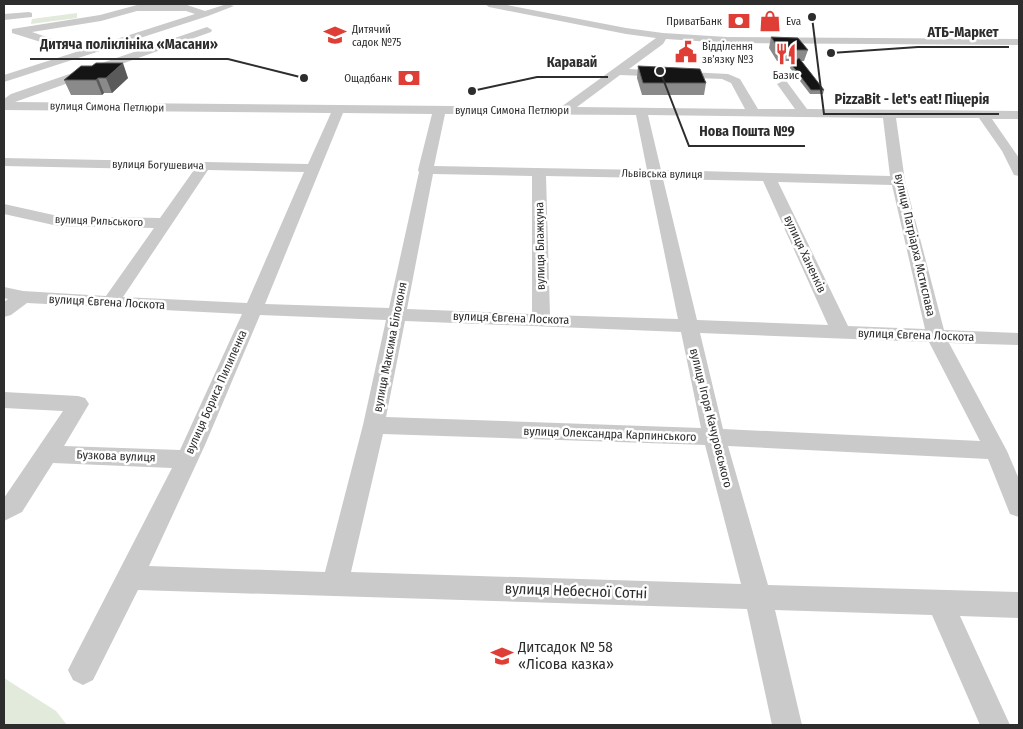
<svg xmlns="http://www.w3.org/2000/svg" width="1023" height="729" font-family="'Fira Sans Condensed',sans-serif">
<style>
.green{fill:#e1eadb}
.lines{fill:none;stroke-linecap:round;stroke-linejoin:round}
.minor{fill:#cacaca;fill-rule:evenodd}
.wall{fill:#8a8a8a}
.shaded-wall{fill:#5a5a5a}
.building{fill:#141414;stroke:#5a5a5a}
.labels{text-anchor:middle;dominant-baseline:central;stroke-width:5;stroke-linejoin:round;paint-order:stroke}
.far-poi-label{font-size:11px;fill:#2d2d2d;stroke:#fff;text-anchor:start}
.far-street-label{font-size:11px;fill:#2d2d2d;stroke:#fff}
.street-label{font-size:12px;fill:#2d2d2d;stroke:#fff}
.near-street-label{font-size:15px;fill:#2d2d2d;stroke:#fff}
.near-poi-label{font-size:15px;fill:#2d2d2d;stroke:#fff;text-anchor:start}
.leader{fill:none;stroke:#2d2d2d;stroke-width:2}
.callout-dot{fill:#2d2d2d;stroke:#fff;stroke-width:2}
.callout-label{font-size:14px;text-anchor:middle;font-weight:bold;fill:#2d2d2d;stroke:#fff;stroke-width:5;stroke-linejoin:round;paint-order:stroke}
</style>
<rect width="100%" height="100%" fill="#fff"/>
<!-- green -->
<g class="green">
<polygon points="77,13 77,18 31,24 32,19"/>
<polygon points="4,678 56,711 67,725 4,725"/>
</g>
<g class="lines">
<!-- minor -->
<g class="minor">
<polygon points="227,4 234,6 208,16 4,82 4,75 195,14 186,11 137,11 101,21 32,32 64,43 65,45 60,48 12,33 12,29 100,15 137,5 187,5 205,11"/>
<path d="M485,4h17l124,24 37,5 64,4 292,2v6l-292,-2 -61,-4 -3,5 -34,25 99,5 12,5 18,30h37l-18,-25 6,-3 4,1 20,27 212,2v8h-27l27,39v18l-5,-1 -12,-24 -23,-33h-83l9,63 39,149 75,3v12l-70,-2 58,108 12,28v38l-9,-3 -22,-55 -260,-13 40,139 251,7v26l-59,-2 50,109h-30l-48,-110 -157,-5 27,115h-30l-25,-116 -609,-19 -45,90 -10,5 -10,-5 -5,-10 5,-10 99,-192 -119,-5 -31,49 -18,9v-23l59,-87 -59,-3v-16l74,4 7,2 4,6 -25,42 116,4 62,-136 -215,-11 -16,12 -7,2v-15l4,-3 -4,-1v-11l19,4 83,5 48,-68 -96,-2 -54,-12v-10l54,12 102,2 34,-48 -190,-4v-8l304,6 23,-51 -327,-3v-11l7,-5 196,-67 5,3 -1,2 -196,70 546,5 95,-69 -30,-4 -137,-27zM620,75l102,4 9,4 14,26 -168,-2zM343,113l89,1 -14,56 1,2 -30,136 -124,-4zM445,114l191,1 11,55 -213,-4zM648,115l235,3 7,58 -229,-6zM208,170l96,2 -57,131 -124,-6zM433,174l99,2v138l-125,-5zM546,176l103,2 29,141 -128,-4zM663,179l100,2 65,144 -131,-5zM778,182l114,3 33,144 -77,-3zM260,315l126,5 -23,105 -38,147 -176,-6 56,-121zM405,321l276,11 20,96 -315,-11zM700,333l229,9 51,99 -257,-12zM383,434l322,11 36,139 -390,-12z"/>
<polygon points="29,12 32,13 32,17 4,20 4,14"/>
</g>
</g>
<!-- wall -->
<g class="wall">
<polygon points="771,37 808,50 804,61 801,61 824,90 823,94 810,94 790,68 791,64 795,61 777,61 769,48"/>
<polygon points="81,66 128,78 112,93 104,93 102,95 71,95 64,80"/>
<polygon points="638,66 706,83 704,95 642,95 637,78"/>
</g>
<!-- shaded-wall -->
<g class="shaded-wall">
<polygon points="123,63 128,78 112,93 106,78"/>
<polygon points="98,78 104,93 102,95 96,80"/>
</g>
<!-- building -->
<g class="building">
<polygon points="771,37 798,38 808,50 780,50"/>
<polygon points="799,58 824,90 811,90 791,64"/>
<polygon points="96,63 123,63 106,78 98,78 96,80 64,80 81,66 92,66"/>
<polygon points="638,66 700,69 706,83 643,83"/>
</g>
<!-- icons -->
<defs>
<g id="bank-bare" transform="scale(1.725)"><path d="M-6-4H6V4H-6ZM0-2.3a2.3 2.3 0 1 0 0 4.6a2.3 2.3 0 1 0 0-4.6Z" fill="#de3e35" stroke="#fff" stroke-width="2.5" paint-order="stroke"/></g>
<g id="shop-bare" transform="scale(1.725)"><path d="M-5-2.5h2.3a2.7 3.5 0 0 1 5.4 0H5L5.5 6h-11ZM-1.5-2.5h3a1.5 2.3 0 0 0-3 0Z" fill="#de3e35" stroke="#fff" stroke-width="2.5" paint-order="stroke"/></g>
<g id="school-bare" transform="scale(1.725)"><path d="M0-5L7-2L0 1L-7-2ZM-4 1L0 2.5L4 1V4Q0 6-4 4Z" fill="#de3e35" stroke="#fff" stroke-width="2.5" paint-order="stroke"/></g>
<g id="civic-bare" transform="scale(1.725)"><path d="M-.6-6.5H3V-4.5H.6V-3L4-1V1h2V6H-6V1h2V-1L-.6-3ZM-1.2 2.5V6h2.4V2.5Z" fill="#de3e35" stroke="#fff" stroke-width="2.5" paint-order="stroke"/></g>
<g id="restaurant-bare" transform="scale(1.725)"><path d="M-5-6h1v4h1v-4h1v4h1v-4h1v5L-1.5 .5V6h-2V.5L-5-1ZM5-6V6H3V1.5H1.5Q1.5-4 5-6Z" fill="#de3e35" stroke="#fff" stroke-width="2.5" paint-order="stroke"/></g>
</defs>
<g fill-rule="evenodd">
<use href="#bank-bare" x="739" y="21"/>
<use href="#shop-bare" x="770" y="21"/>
<use href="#school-bare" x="335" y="35"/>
<use href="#civic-bare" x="686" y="52"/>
<use href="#restaurant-bare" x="786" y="54"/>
<use href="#bank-bare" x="409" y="78"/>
<use href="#school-bare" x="502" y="656"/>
</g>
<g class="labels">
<!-- far-poi labels -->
<g class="far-poi-label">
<text x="722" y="21" text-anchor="end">ПриватБанк</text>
<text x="786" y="21">Eva</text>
<text x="352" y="29">Дитячий<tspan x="352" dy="13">садок №75</tspan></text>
<text x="702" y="46">Відділення<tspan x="702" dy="13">зв’язку №3</tspan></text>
<text x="786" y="75" text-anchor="middle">Базис</text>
<text x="392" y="78" text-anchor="end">Ощадбанк</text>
</g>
<!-- far-street labels -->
<g class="far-street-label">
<text transform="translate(107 107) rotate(1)">вулиця Симона Петлюри</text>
<text x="512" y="110">вулиця Симона Петлюри</text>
<text transform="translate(158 165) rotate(1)">вулиця Богушевича</text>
<text transform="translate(662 174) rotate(1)">Львівська вулиця</text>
<text transform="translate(99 221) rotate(2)">вулиця Рильського</text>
</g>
<!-- street labels -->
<g class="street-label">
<text transform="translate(915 245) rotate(77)">вулиця Патріарха Мстислава</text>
<text transform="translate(540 246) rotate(-91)">вулиця Блажкуна</text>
<text transform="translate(805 254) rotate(65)">вулиця Ханенків</text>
<text transform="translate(107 302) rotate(3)">вулиця Євгена Лоскота</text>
<text transform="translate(511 318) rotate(2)">вулиця Євгена Лоскота</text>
<text transform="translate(916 335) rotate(2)">вулиця Євгена Лоскота</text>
<text transform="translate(390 347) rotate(-79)">вулиця Максима Білоконя</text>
<text transform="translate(216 392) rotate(-66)">вулиця Бориса Пилипенка</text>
<text transform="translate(711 418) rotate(76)">вулиця Ігоря Качуровського</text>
<text transform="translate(610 434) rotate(2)">вулиця Олександра Карпинського</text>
<text transform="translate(116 456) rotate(2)">Бузкова вулиця</text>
</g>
<!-- near-street labels -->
<g class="near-street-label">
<text transform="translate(576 591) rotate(2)">вулиця Небесної Сотні</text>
</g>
<!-- near-poi labels -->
<g class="near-poi-label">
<text x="518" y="647">Дитсадок № 58<tspan x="518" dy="17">«Лісова казка»</tspan></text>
</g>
</g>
<!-- callouts -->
<path class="leader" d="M831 53L918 47H1009M304 78L228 59H30M472 91L537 77H608M812 17L824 114H999M660 71L689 146H805"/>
<g class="callout-dot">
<circle cx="831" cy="53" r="5"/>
<circle cx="304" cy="78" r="5"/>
<circle cx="472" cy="91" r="5"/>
<circle cx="812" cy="17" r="5"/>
<circle cx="660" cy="71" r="5"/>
</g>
<g class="callout-label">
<text x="963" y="37">АТБ-Маркет</text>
<text x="129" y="49">Дитяча поліклініка «Масани»</text>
<text x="572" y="67">Каравай</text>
<text x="912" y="104">PizzaBit - let's eat! Піцерія</text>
<text x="747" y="136">Нова Пошта №9</text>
</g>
<!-- border -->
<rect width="1023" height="729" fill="none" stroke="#2d2d2d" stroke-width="10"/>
</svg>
